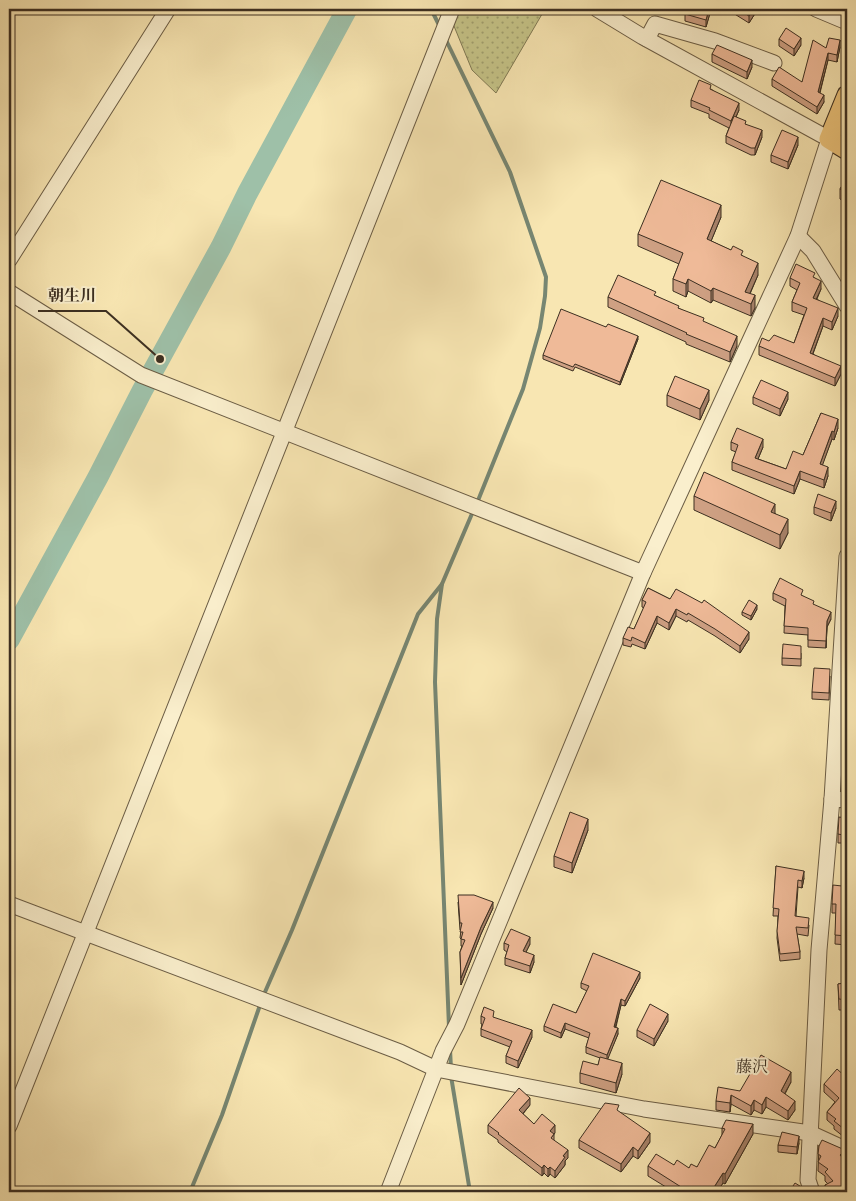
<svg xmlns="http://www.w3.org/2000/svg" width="856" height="1201" font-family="'Sorts Mill Goudy','Noto Serif JP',serif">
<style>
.grass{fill:url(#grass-dots);stroke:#807954}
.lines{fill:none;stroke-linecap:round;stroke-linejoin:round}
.stream{stroke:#778672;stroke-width:4}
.river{stroke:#9ec0a8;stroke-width:21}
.minor-casing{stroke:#6b5d45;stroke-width:17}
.major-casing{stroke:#3c2f21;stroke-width:21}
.minor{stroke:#faefcd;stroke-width:15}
.major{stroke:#ecc379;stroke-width:19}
.wall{fill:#cea083;stroke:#3c2f21}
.shaded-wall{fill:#a7826a;stroke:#3c2f21}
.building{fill:#efba98;stroke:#3c2f21}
.labels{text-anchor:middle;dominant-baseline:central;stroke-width:4;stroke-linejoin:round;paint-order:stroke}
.neighbourhood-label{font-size:16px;fill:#3c2f21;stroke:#faefcd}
.leader{fill:none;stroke:#3c2f21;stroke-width:2}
.callout-dot{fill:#3c2f21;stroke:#faefcd;stroke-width:2}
.callout-label{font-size:16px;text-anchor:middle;font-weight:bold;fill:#3c2f21;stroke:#faefcd;stroke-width:4;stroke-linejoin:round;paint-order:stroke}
</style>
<defs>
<pattern id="grass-dots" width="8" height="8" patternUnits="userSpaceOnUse" patternTransform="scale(1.25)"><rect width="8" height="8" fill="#c5c387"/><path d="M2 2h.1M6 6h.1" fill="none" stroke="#a19f6e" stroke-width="1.8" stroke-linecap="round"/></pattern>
</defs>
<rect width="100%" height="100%" fill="#f8e6b2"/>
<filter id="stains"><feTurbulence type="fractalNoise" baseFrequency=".004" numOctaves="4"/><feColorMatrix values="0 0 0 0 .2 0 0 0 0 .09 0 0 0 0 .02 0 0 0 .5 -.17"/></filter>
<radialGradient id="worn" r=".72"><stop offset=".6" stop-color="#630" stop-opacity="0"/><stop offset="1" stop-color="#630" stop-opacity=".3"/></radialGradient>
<!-- grass -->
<polygon class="grass" points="447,9 545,9 496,93 472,70"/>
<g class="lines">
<!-- stream -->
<g class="stream">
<polyline points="431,9 440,27"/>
<polyline points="445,38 510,172 546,277 545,296 540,328 523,389 477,503"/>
<polyline points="442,584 437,619 435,682 449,1027"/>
<polyline points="265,992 292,930 418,614 442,584 474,509"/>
<polyline points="450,1049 451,1069"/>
<polyline points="451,1076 470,1192"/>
<polyline points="190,1192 222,1115 259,1008"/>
</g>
<!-- river -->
<polyline class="river" points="9,640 98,477 142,391 221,247 247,194 347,9"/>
<!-- minor casing -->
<g class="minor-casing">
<g id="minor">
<polyline points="816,9 847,22"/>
<polyline points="647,39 655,24 715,41 774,63"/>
<polyline points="798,236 813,251 847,306"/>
<polyline points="9,260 168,9"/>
<polyline points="9,292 141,375 643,573"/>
<polyline points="832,799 847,800"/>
<polyline points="9,904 400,1052 436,1069 644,1109 810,1133 847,1150"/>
<polyline points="9,1126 452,9"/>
<polyline points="388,1192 443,1051 457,1024 643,573 798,236 829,139 643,37 597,9"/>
<polyline points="812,1192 808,1180 819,950 832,799 847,556"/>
</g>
</g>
<!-- major casing -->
<g class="major-casing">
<polyline id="major" points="847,95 829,139 847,150"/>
</g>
<!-- minor -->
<use href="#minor" class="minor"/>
<!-- major -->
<use href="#major" class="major"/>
</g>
<!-- wall -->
<g class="wall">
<polygon points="641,9 651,9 650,12"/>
<polygon points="710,9 710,13 706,27 685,21 685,14"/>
<polygon points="733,9 756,9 756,12 749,23 733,13"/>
<polygon points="840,9 847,9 847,12"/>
<polygon points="779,39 801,45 794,56 779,46"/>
<polygon points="840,47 837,62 828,60 820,93 824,102 817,114 772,86 772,79 802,82 826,48"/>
<polygon points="712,54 752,67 747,79 712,62"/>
<polygon points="711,89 739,110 736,117 762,137 755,155 751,155 726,143 726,136 729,128 709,118 709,114 691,107 691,100"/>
<polygon points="798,145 788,169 771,162 771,155"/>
<polygon points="847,177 847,203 840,199 840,189"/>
<polygon points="721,217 711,241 743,256 758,275 750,294 755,308 751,316 713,300 711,303 688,291 686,297 673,291 673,279 679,264 638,246 638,234"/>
<polygon points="790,278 815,278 821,289 817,299 838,316 832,330 823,326 813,354 841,374 835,386 759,355 759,346 794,343 804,315 792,311 792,302 797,290 790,286"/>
<polygon points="656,296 704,322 737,346 730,362 686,344 686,342 608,307 608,297"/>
<polygon points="606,327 638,339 620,385 575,367 573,371 543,359 543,355"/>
<polygon points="667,395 709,400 700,420 667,406"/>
<polygon points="753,397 788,399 780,416 753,404"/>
<polygon points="821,413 838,428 834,440 832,439 822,465 828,476 824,488 800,479 794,494 732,470 732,462 736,452 731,450 731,442 763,447 758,459 786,469 803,455"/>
<polygon points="694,496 775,513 788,533 780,549 694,510"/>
<polygon points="814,507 836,508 831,521 814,514"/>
<polygon points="648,588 749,639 740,653 715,636 688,620 687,622 676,616 669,630 657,623 645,649 632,644 631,647 623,645 623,638 634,629 644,608 642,607 642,600"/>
<polygon points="773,593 803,596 831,619 827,627 826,648 808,647 808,635 784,633 785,606 773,600"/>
<polygon points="757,609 751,620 742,615 742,612"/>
<polygon points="801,653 801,666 782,665 782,658"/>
<polygon points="830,676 829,700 812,699 812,692"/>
<polygon points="847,751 847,792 842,790 842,782"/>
<polygon points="847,818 847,842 843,842 843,843 838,843 838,834"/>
<polygon points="588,830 572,873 554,867 554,856"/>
<polygon points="776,866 804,878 802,888 798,887 796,916 809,925 808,936 797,934 800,952 800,959 780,961 777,938 778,916 773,916"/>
<polygon points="847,866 847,945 835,944 836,913 832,913 832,904 842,886"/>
<polygon points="458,902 493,908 481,934 461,985 460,952 462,946 461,946 461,939 460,938 461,930 460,930"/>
<polygon points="504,943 530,944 526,952 534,962 530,973 505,965 505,958 507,952 504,950"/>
<polygon points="640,978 625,1006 621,1005 616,1027 618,1034 607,1059 622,1074 616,1093 580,1083 580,1073 598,1065 600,1058 586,1053 586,1047 589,1038 565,1029 561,1038 544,1031 544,1026 576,1013 587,991 581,988 581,983"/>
<polygon points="847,978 847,1010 839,1010 838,984 844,983"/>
<polygon points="481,1016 494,1018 532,1037 518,1068 506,1063 506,1056 510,1047 481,1036 481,1029 482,1024 481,1024"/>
<polygon points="668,1021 654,1046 637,1037 637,1030"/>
<polygon points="847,1078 847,1135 846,1134 844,1137 834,1129 834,1126 827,1120 827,1112 835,1102 824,1092 824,1084"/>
<polygon points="791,1082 785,1094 795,1110 788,1120 766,1107 762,1114 754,1110 751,1115 731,1104 730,1112 716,1110 716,1101 740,1091"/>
<polygon points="530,1105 523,1114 534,1124 555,1133 554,1134 554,1140 568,1158 565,1161 565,1165 555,1178 550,1174 548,1177 544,1173 542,1176 498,1142 498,1140 488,1133 488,1125"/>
<polygon points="619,1112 650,1142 638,1159 633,1156 621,1172 579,1148 579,1140"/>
<polygon points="722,1128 753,1134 725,1184 723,1183 717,1192 674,1192 648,1176 648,1166 674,1165 689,1168 697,1167 715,1148 722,1135"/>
<polygon points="799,1143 797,1154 778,1152 778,1145"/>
<polygon points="819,1146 845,1159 844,1160 847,1192 825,1192 825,1185 828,1184 825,1181 825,1176 818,1171"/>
</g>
<!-- shaded-wall -->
<g class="shaded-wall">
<polygon points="709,9 710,9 710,13 706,27 706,20"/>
<polygon points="754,9 756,9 756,12 749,23 749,16"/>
<polygon points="801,38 801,45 794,56 794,49"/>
<polygon points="840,40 840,47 837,62 837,55"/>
<polygon points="828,53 828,60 818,99 818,92"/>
<polygon points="752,60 752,67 747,79 747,72"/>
<polygon points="824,95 824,102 817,114 817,107"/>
<polygon points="739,103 739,110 731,128 731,121"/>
<polygon points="762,130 762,137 755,155 755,148"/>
<polygon points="798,137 798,145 788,169 788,162"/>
<polygon points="721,205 721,217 707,251 707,239"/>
<polygon points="758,263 758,275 746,302 745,292"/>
<polygon points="688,279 688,291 686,297 686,284"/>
<polygon points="821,281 821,289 813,306 813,298"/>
<polygon points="713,288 713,300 711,303 711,291"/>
<polygon points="755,295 755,308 751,316 751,304"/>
<polygon points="838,308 838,316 832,330 832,322"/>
<polygon points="823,318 823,326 810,361 810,353"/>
<polygon points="638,336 638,339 620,385 620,382"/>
<polygon points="737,336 737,346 730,362 730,352"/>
<polygon points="841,366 841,374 835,386 835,378"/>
<polygon points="709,390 709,400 700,420 700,409"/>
<polygon points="788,392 788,399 780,416 780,409"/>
<polygon points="838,419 838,428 834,440 834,432"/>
<polygon points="832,431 832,439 820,472 820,464"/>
<polygon points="763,439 763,447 755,466 755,458"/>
<polygon points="828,467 828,476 824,488 824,480"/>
<polygon points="800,471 800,479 794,494 794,486"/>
<polygon points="836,501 836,508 831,521 831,513"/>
<polygon points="775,504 775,518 771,512"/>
<polygon points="788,519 788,533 780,549 780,535"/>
<polygon points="757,605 757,609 751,620 751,616"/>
<polygon points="676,609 676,616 669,630 669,623"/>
<polygon points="831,612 831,619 827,627 826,648 827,621"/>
<polygon points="657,616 657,623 645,649 645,643"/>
<polygon points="749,632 749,639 740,653 740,646"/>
<polygon points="588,819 588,830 572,873 572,863"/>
<polygon points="804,871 804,878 802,888 802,881"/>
<polygon points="493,902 493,908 481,934 461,985 461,978 481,927"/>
<polygon points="530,937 530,944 523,958 523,951"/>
<polygon points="534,955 534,962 530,973 530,966"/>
<polygon points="640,972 640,978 625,1006 625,1001"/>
<polygon points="621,999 621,1005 614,1032 614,1027"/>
<polygon points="668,1014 668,1021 654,1046 654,1039"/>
<polygon points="565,1023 565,1029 561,1038 561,1033"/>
<polygon points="618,1028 618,1034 607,1061 607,1055"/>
<polygon points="532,1030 532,1037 518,1068 518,1061"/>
<polygon points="622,1063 622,1074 616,1093 616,1083"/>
<polygon points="791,1072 791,1082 781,1100 781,1091"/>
<polygon points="731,1095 731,1104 730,1112 730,1103"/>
<polygon points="766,1097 766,1107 762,1114 762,1105"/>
<polygon points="530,1098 530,1105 519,1118 519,1110"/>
<polygon points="754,1100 754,1110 751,1115 751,1106"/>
<polygon points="795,1101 795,1110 788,1120 788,1111"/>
<polygon points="753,1124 753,1134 725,1184 725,1174"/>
<polygon points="555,1125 555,1133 550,1139 550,1131"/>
<polygon points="846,1126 846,1134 844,1137 844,1129"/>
<polygon points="650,1133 650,1142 638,1159 638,1151"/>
<polygon points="799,1136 799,1143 797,1154 797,1147"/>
<polygon points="633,1147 633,1156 621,1172 621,1164"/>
<polygon points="568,1150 568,1158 565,1161 565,1165 555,1178 555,1171 563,1156"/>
<polygon points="845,1150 845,1159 840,1164 840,1155"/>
<polygon points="544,1165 544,1173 542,1176 542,1168"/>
<polygon points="550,1167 550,1174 548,1177 548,1169"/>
<polygon points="723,1173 723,1183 717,1192 711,1192"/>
</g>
<!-- building -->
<g class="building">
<polygon points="687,9 709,9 706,20 685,14"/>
<polygon points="738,9 754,9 749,16"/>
<polygon points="786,28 801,38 794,49 779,39"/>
<polygon points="829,38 840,40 837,55 828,53 818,92 824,95 817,107 772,79 779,67 802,82 813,40 826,48"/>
<polygon points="717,45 752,60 747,72 712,54"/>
<polygon points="699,80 711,85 710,89 739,103 731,121 709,110 710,108 691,100"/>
<polygon points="734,116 746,121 745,124 762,130 755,148 751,148 726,136"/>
<polygon points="782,130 798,137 788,162 771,155"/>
<polygon points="847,177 847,194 840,189"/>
<polygon points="661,180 721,205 707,239 731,250 733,246 743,251 741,255 758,263 745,292 755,295 751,304 713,288 711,291 688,279 686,284 673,279 683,253 638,234"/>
<polygon points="796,264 815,273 813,277 821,281 813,298 838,308 832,322 823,318 810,353 841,366 835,378 759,346 762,338 769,341 774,335 794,343 807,308 792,302 800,283 790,278"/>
<polygon points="618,275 656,292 654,295 679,306 678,308 704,318 703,321 737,336 730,352 686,334 687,333 608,297"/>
<polygon points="561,309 606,327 608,324 638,336 620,382 575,364 573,367 543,355"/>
<polygon points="675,376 709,390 700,409 667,395"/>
<polygon points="761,380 788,392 780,409 753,397"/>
<polygon points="821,413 838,419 834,432 832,431 820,464 828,467 824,480 800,471 794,486 732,462 738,445 731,442 737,428 763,439 755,458 786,469 793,451 803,455"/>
<polygon points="704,472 775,504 771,512 788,519 780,535 694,496"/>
<polygon points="818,494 836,501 831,513 814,507"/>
<polygon points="780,578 803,590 801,595 814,601 813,604 831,612 827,621 826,641 808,640 808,628 784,626 786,599 773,593"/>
<polygon points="648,588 670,599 676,589 702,603 704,600 749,632 740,646 715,629 688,613 687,615 676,609 669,623 657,616 645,643 632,637 631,641 623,638 628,627 634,629 646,602 642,600"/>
<polygon points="749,600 757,605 751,616 742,612"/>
<polygon points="783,644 801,646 801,659 782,658"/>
<polygon points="814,668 830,669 829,693 812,692"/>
<polygon points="844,750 847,751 847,783 842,782"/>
<polygon points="570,812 588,819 572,863 554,856"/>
<polygon points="839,817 847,818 847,833 843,833 843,835 838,834"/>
<polygon points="776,866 804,871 802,881 798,880 795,916 809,918 808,928 796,927 800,952 780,954 777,931 779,909 773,908"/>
<polygon points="843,866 847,866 847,936 835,935 836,904 832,904 833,885 842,886"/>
<polygon points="458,895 474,895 493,902 481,927 461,978 460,952 465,940 461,939 463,932 460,932 462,923 460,923"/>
<polygon points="511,929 530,937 523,951 534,955 530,966 505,958 509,945 504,943"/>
<polygon points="593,953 640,972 625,1001 621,999 614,1027 618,1028 607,1055 586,1047 590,1033 565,1023 561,1033 544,1026 553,1004 576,1013 589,986 581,983"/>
<polygon points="844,978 847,978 847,1000 839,999 838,984 844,983"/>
<polygon points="650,1004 668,1014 654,1039 637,1030"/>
<polygon points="484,1007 494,1011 493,1017 532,1030 518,1061 506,1056 512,1041 481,1029 485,1018 481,1016"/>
<polygon points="761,1055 791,1072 781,1091 795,1101 788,1111 766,1097 762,1105 754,1100 751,1106 731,1095 730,1103 716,1101 718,1087 740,1091"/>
<polygon points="600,1057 622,1063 616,1083 580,1073 583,1061 598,1065"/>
<polygon points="837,1069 847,1078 847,1127 846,1126 844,1129 834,1121 836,1119 827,1112 839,1098 824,1084"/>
<polygon points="519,1088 530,1098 519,1110 534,1124 542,1114 555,1125 550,1131 554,1134 551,1138 568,1150 563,1156 565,1157 555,1171 550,1167 548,1169 544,1165 542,1168 498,1134 499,1133 488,1125"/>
<polygon points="605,1103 619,1105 617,1110 650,1133 638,1151 633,1147 621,1164 579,1140"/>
<polygon points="726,1120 753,1124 725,1174 723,1173 711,1192 700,1192 697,1190 695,1192 689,1192 648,1166 656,1154 674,1165 677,1160 689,1168 691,1164 697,1167 709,1145 715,1148 725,1129 722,1128"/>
<polygon points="782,1132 799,1136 797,1147 778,1145"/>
<polygon points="822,1140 845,1150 840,1155 847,1163 847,1192 837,1192 836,1191 833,1192 828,1192 825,1185 833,1181 825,1172 828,1169 818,1162 821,1156 818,1154 819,1146"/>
<polygon points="795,1183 808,1191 807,1192 789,1192"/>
</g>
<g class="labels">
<!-- neighbourhood labels -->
<g class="neighbourhood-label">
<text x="752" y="1068">藤沢</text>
</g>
</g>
<!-- callouts -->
<path class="leader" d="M160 359L106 311H38"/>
<circle class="callout-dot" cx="160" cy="359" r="5"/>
<g class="callout-label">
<text x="72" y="301">朝生川</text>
</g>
<!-- margin -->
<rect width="856" height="1201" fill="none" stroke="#f8e6b2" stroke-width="30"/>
<rect x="10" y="10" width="836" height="1181" fill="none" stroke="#3c2f21" stroke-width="2.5"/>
<rect x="15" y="15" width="826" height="1171" fill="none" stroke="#3c2f21"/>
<rect width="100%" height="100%" filter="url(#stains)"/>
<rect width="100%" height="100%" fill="url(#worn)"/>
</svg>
